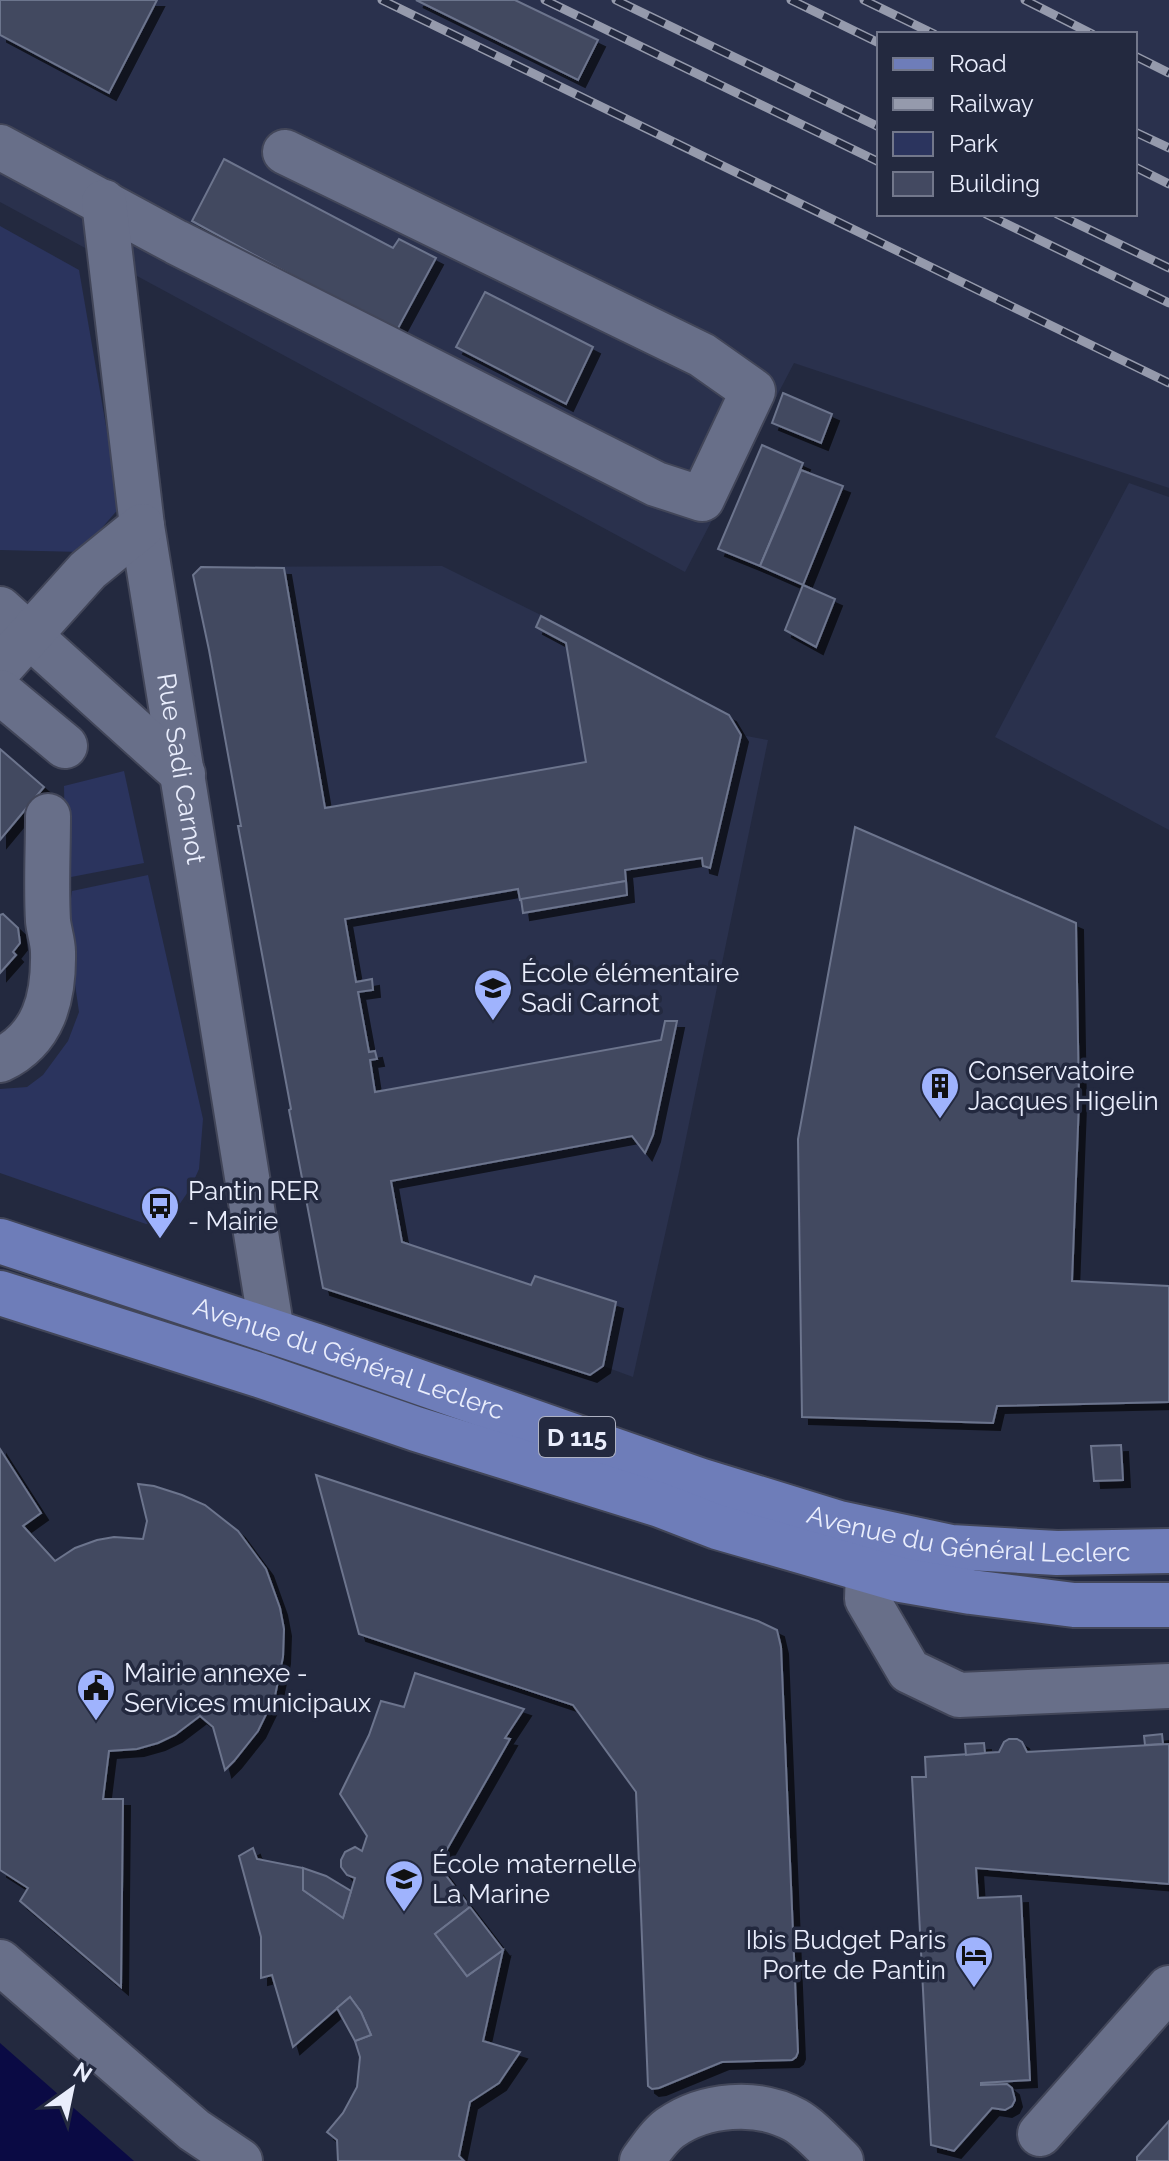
<svg xmlns="http://www.w3.org/2000/svg" width="1169" height="2161" font-family="Raleway,sans-serif">
<style>
.built{fill:#2a314d;fill-rule:evenodd}
.green{fill:#2b345e}
.water{fill:#0a0a44}
.building{fill:#434961;stroke:#6c748d;stroke-width:2;filter:url(#shadow)}
.lines{fill:none;stroke-linecap:round;stroke-linejoin:round}
.minor-casing{stroke:#424659;stroke-width:48}
.major-casing{stroke:#424659;stroke-width:48}
.minor{stroke:#686f89;stroke-width:44}
.major{stroke:#6e7db9;stroke-width:44}
.rail-casing{stroke:#959aac;stroke-width:9}
.rail{stroke:#23293f;stroke-width:6;stroke-dasharray:18;stroke-linecap:butt}
.labels{text-anchor:middle;dominant-baseline:central;stroke-width:7;stroke-linejoin:round;paint-order:stroke}
.shield{fill:#23293f;stroke:#aeb2c3;stroke-width:2}
.shield-label{font-size:24px;font-weight:bold;fill:#e9edfc}
.street-label{font-size:26px;fill:#e9edfc;stroke:#23293f}
.poi-label{font-size:26px;fill:#e9edfc;stroke:#23293f;text-anchor:start}
</style>
<defs>
<filter id="shadow"><feDropShadow dx="7" dy="7" stdDeviation="0" flood-color="#0009"/></filter>
</defs>
<rect width="100%" height="100%" fill="#23293f"/>
<!-- built -->
<g class="built">
<path d="M0,0h1169v488l-375,-125 -109,209 -685,-370zM879,34h256v180h-256z"/>
<polygon points="1129,483 1169,497 1169,830 995,737"/>
<polygon points="442,566 563,626 729,715 741,735 768,740 679,1172 633,1377 603,1366 590,1375 323,1288 289,1110 291,1108 238,826 241,825 209,650 193,576 201,567"/>
</g>
<!-- green -->
<g class="green">
<polygon points="0,226 79,270 120,507 81,552 0,550"/>
<polygon points="124,771 144,863 71,877 65,843 64,786"/>
<polygon points="148,875 203,1119 199,1169 190,1189 172,1215 161,1222 146,1224 0,1173 0,1089 27,1087 43,1075 68,1041 79,1012 67,928 72,891"/>
</g>
<!-- water -->
<polygon class="water" points="0,2043 134,2161 0,2161"/>
<!-- building -->
<g class="building">
<polygon points="0,0 157,0 109,93 0,35"/>
<polygon points="416,0 515,0 598,40 578,80"/>
<polygon points="224,159 393,248 399,239 436,258 396,332 192,221"/>
<polygon points="485,292 593,347 566,404 456,347"/>
<polygon points="783,393 832,414 821,443 772,423"/>
<polygon points="762,445 803,463 760,566 718,549"/>
<polygon points="801,470 843,486 803,585 760,566"/>
<polygon points="201,567 284,568 325,808 586,762 566,643 536,627 541,616 729,715 741,735 710,868 703,866 702,858 625,870 626,881 520,900 518,889 345,919 356,982 372,979 373,990 358,992 369,1052 375,1051 377,1059 370,1060 375,1092 661,1040 665,1021 677,1021 653,1135 645,1153 632,1136 391,1181 402,1242 531,1285 535,1276 616,1302 603,1366 590,1375 323,1288 289,1110 291,1109 238,826 241,826 209,650 193,575"/>
<polygon points="803,585 835,599 816,647 785,630"/>
<polygon points="0,749 44,787 0,840"/>
<polygon points="855,827 1076,923 1079,1101 1072,1281 1169,1286 1169,1402 997,1406 993,1423 802,1417 798,1139"/>
<polygon points="626,881 627,895 523,913 521,899"/>
<polygon points="3,914 18,928 20,943 13,952 16,955 0,973 0,915"/>
<polygon points="1121,1445 1123,1480 1094,1481 1091,1446"/>
<polygon points="0,1449 41,1513 23,1526 55,1561 75,1548 97,1540 114,1537 143,1539 147,1521 138,1484 154,1486 182,1495 205,1505 238,1531 266,1569 280,1608 284,1629 283,1657 275,1696 258,1731 234,1761 225,1770 213,1727 200,1716 175,1735 158,1743 137,1749 109,1751 103,1799 123,1799 121,1987 20,1901 28,1888 0,1870"/>
<polygon points="316,1475 758,1621 777,1630 781,1647 798,2052 796,2057 792,2060 722,2062 659,2088 652,2089 648,2086 636,1792 573,1705 359,1634"/>
<polygon points="415,1673 524,1709 505,1738 510,1739 438,1865 470,1907 435,1934 467,1976 503,1950 483,2041 520,2052 499,2083 470,2102 459,2156 464,2161 338,2161 337,2140 327,2132 343,2113 357,2087 360,2057 355,2041 371,2035 361,2012 350,1997 293,2047 272,1975 261,1978 261,1937 239,1856 253,1848 257,1859 303,1868 303,1890 343,1918 355,1878 347,1875 341,1867 341,1860 345,1852 355,1847 362,1851 367,1836 340,1794 369,1735 381,1701 404,1707"/>
<polygon points="1162,1734 1163,1744 1145,1745 1144,1736"/>
<polygon points="1009,1739 1017,1739 1022,1742 1027,1752 1169,1744 1169,1884 976,1868 978,1898 1021,1896 1030,2080 981,2083 981,2085 1007,2084 1012,2088 1015,2100 1012,2106 1005,2110 992,2108 954,2151 931,2145 912,1777 926,1777 925,1757 999,1752 1004,1742"/>
<polygon points="984,1743 985,1753 966,1755 965,1744"/>
<polygon points="303,1868 326,1876 351,1891 343,1918 303,1890"/>
<polygon points="470,1907 503,1950 467,1976 435,1934"/>
<polygon points="350,1997 361,2012 371,2035 355,2041 337,2008"/>
<polygon points="1169,2121 1169,2161 1137,2161 1137,2157"/>
</g>
<g class="lines">
<!-- minor casing -->
<g class="minor-casing">
<g id="minor">
<polyline points="0,147 176,242 656,484 702,499 753,391 702,355 285,152"/>
<path id="s1" d="M104,202l38,324 130,806"/>
<polyline points="0,609 183,774"/>
<polyline points="0,668 88,570 142,526"/>
<polyline points="0,692 65,746"/>
<path d="M0,1060c44,-21 54,-62 53,-108 0,-10 -4,-21 -5,-31 -2,-34 0,-70 0,-105"/>
<polyline points="868,1571 867,1599 909,1671 959,1695 1169,1686"/>
<polyline points="0,1962 194,2130 240,2161"/>
<polyline points="1040,2134 1169,1988"/>
<path d="M642,2161c8,-11 17,-25 28,-33 34,-24 87,-29 125,-8 16,9 32,28 46,41"/>
</g>
</g>
<!-- major casing -->
<g class="major-casing">
<g id="major">
<path id="s2" d="M0,1241l316,105 383,134 140,43 112,24 106,6 112,-2"/>
<polyline points="0,1293 259,1375 416,1429 660,1505 717,1527 901,1580 971,1592 1074,1605 1169,1605"/>
</g>
</g>
<!-- minor -->
<use href="#minor" class="minor"/>
<!-- major -->
<use href="#major" class="major"/>
<!-- rail casing -->
<g class="rail-casing">
<g id="rail">
<polyline points="382,0 1169,383"/>
<polyline points="545,0 879,162"/>
<polyline points="616,0 879,127"/>
<polyline points="791,0 879,43"/>
<polyline points="864,0 934,34"/>
<polyline points="1025,0 1092,34"/>
<polyline points="1135,56 1169,73"/>
<polyline points="1135,132 1169,148"/>
<polyline points="1135,167 1169,184"/>
<polyline points="986,214 1169,303"/>
<polyline points="1057,214 1169,268"/>
</g>
</g>
<!-- rail -->
<use href="#rail" class="rail"/>
</g>
<!-- icons -->
<defs>
<g id="school-pin" transform="scale(2)"><path d="M0 17L-7.5 6A9.5 9.5 0 1 1 7.5 6Z" fill="#9fb3fd" stroke="#23293f"/><path d="M0-5L7-2L0 1L-7-2ZM-4 1L0 2.5L4 1V4Q0 6-4 4Z" fill="#111"/></g>
<g id="building-pin" transform="scale(2)"><path d="M0 17L-7.5 6A9.5 9.5 0 1 1 7.5 6Z" fill="#9fb3fd" stroke="#23293f"/><path d="M-4-6H4V6H1V3H-1V6H-4ZM-2.5-4.3h1.7v1.8h-1.7ZM.8-4.3h1.7v1.8H.8ZM-2.5-1h1.7V.8h-1.7ZM.8-1h1.7V.8H.8Z" fill="#111"/></g>
<g id="bus-pin" transform="scale(2)"><path d="M0 17L-7.5 6A9.5 9.5 0 1 1 7.5 6Z" fill="#9fb3fd" stroke="#23293f"/><path d="M-5-6H5V4H4V6H2V4H-2V6H-4V4H-5ZM-3.5-4V0h7V-4ZM-3.5 1.2v1.5H-2V1.2ZM2 1.2v1.5H3.5V1.2Z" fill="#111"/></g>
<g id="civic-pin" transform="scale(2)"><path d="M0 17L-7.5 6A9.5 9.5 0 1 1 7.5 6Z" fill="#9fb3fd" stroke="#23293f"/><path d="M-.6-6.5H3V-4.5H.6V-3L4-1V1h2V6H-6V1h2V-1L-.6-3ZM-1.2 2.5V6h2.4V2.5Z" fill="#111"/></g>
<g id="hotel-pin" transform="scale(2)"><path d="M0 17L-7.5 6A9.5 9.5 0 1 1 7.5 6Z" fill="#9fb3fd" stroke="#23293f"/><path d="M-6-4.5h1.5V1H6V5H4.5V3h-9V5H-6ZM-4 0a1.8 1.8 0 1 1 3.6 0ZM.5 0V-2.5h3Q6-2.5 6 0Z" fill="#111"/></g>
</defs>
<g fill-rule="evenodd">
<use href="#school-pin" x="493" y="988"/>
<use href="#building-pin" x="940" y="1086"/>
<use href="#bus-pin" x="160" y="1206"/>
<use href="#civic-pin" x="96" y="1688"/>
<use href="#school-pin" x="404" y="1879"/>
<use href="#hotel-pin" x="974" y="1955"/>
</g>
<g class="labels">
<!-- shield labels -->
<rect class="shield" x="539" y="1417" width="76" height="40" rx="6"/>
<g class="shield-label">
<text x="577" y="1437">D 115</text>
</g>
<!-- street labels -->
<g class="street-label">
<text stroke="none"><textPath href="#s1" startOffset="572">Rue Sadi Carnot</textPath></text>
<text stroke="none"><textPath href="#s2" startOffset="368">Avenue du Général Leclerc</textPath></text>
<text stroke="none"><textPath href="#s2" startOffset="1016">Avenue du Général Leclerc</textPath></text>
</g>
<!-- poi labels -->
<g class="poi-label">
<text x="521" y="973">École élémentaire<tspan x="521" dy="30">Sadi Carnot</tspan></text>
<text x="968" y="1071">Conservatoire<tspan x="968" dy="30">Jacques Higelin</tspan></text>
<text x="188" y="1191">Pantin RER<tspan x="188" dy="30">- Mairie</tspan></text>
<text x="124" y="1673">Mairie annexe -<tspan x="124" dy="30">Services municipaux</tspan></text>
<text x="432" y="1864">École maternelle<tspan x="432" dy="30">La Marine</tspan></text>
<text x="946" y="1940" text-anchor="end">Ibis Budget Paris<tspan x="946" dy="30">Porte de Pantin</tspan></text>
</g>
</g>
<!-- legend -->
<rect x="877" y="32" width="260" height="184" fill="#23293f" stroke="#72778b" stroke-width="2"/>
<rect x="893" y="58" width="40" height="12" fill="#6e7db9" stroke="#72778b" stroke-width="2"/>
<text x="949" y="72" font-size="24" fill="#e9edfc">Road</text>
<rect x="893" y="98" width="40" height="12" fill="#959aac" stroke="#72778b" stroke-width="2"/>
<text x="949" y="112" font-size="24" fill="#e9edfc">Railway</text>
<rect x="893" y="132" width="40" height="24" fill="#2b345e" stroke="#72778b" stroke-width="2"/>
<text x="949" y="152" font-size="24" fill="#e9edfc">Park</text>
<rect x="893" y="172" width="40" height="24" fill="#434961" stroke="#72778b" stroke-width="2"/>
<text x="949" y="192" font-size="24" fill="#e9edfc">Building</text>
<!-- north arrow -->
<g transform="translate(72 2089) rotate(33)" stroke="#23293f" stroke-width="6" paint-order="stroke">
<path d="M0-6L14 30L0 20L-14 30Z" fill="#e9edfc"/>
<text y="-12" font-size="22" font-weight="bold" text-anchor="middle" fill="#e9edfc">N</text>
</g>
</svg>
